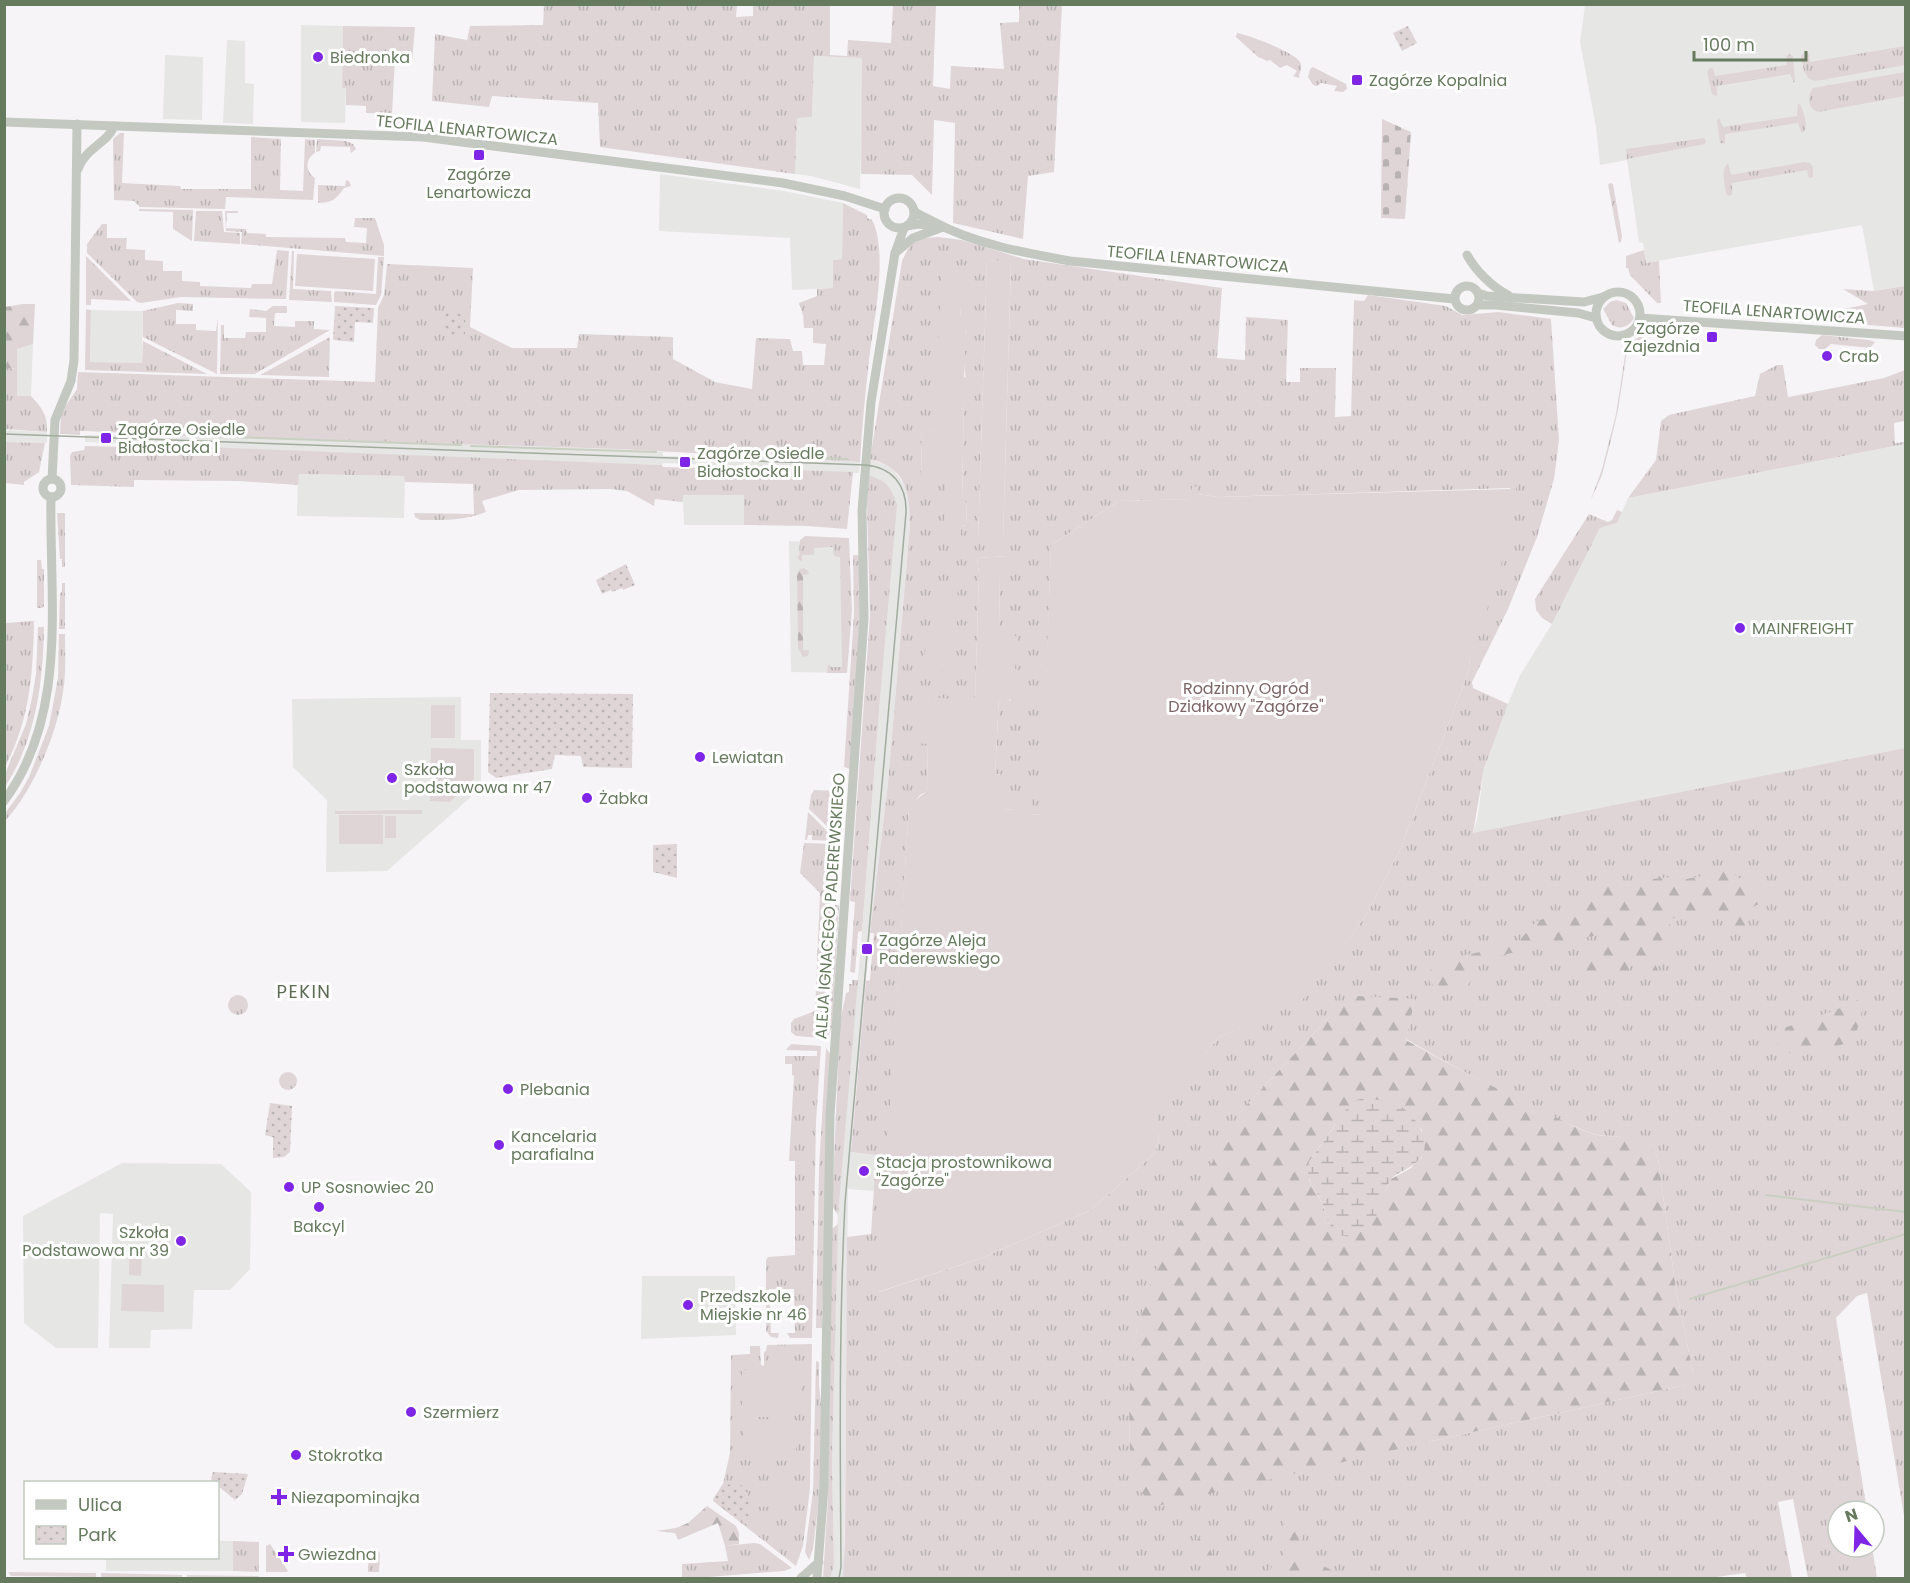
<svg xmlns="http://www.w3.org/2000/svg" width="1910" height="1583" font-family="Poppins,sans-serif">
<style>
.built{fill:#e6e6e5}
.grass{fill:url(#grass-tufts);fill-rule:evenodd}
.forest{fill:url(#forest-firs);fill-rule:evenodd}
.wetland{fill:url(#wetland-marsh)}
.cemetery{fill:url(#cemetery-stones)}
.park{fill:url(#park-dots)}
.garden{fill:#dfd5d7}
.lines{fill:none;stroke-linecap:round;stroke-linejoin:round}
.stream{stroke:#c9d0c2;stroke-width:2}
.minor{stroke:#c3c9c0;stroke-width:9}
.tram{stroke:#a2ac9d;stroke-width:1.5}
.poi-dot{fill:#7e25e6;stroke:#fff;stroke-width:2}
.labels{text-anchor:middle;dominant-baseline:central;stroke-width:6;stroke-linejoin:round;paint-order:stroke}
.poi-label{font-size:16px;fill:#667a5e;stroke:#fff;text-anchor:start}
.street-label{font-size:16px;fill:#667a5e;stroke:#fff}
.park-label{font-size:16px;fill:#7d6565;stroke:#fff}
.neighbourhood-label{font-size:18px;letter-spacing:1.5px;fill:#5b6b54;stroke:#fff}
</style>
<defs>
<pattern id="grass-tufts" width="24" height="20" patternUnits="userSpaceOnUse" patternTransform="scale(1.5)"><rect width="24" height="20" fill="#dfd5d7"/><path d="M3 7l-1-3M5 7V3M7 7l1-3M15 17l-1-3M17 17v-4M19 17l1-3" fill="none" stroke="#b9b2b2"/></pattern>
<pattern id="forest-firs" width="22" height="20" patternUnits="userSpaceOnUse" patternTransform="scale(1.5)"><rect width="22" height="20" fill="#dfd5d7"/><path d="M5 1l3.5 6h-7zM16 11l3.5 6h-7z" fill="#b9b2b2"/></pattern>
<pattern id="wetland-marsh" width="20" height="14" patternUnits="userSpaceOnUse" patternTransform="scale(1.5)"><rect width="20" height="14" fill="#dfd5d7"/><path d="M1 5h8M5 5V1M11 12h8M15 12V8" fill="none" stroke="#b9b2b2"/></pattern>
<pattern id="cemetery-stones" width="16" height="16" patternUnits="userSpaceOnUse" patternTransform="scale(1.5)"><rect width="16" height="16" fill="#dfd5d7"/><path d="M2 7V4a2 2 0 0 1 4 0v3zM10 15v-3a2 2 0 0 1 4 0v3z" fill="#b9b2b2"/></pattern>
<pattern id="park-dots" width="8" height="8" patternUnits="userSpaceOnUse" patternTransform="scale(1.5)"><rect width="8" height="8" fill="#dfd5d7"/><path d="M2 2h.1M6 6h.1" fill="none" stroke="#b9b2b2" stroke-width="1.8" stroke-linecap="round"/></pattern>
</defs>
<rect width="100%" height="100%" fill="#f7f4f7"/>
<!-- built -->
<g class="built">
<polygon points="1585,5 1905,5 1905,286 1874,291 1862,225 1646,263 1643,243 1639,242 1627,160 1600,165 1596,127 1580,42"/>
<polygon points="301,25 343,26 342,88 346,88 345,123 301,122"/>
<polygon points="227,40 245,41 245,83 254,84 253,124 223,123"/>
<polygon points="165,55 203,57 202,120 163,119"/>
<polygon points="814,56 863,58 860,189 811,176 795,174 797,118 812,117"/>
<polygon points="660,174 784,191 843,203 842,259 833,260 833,288 792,290 790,238 659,231"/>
<polygon points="91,310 143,311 142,363 90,362"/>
<polygon points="33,344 31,396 17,396 16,349"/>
<polygon points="4,430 47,432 47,443 5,442"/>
<polygon points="85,435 203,436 617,449 663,452 663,456 704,457 704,453 860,462 859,473 704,467 703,464 663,463 662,465 424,457 128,444 85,442"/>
<polygon points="1905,444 1905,748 1473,834 1478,815 1484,768 1499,725 1520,675 1552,624 1600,528 1617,523 1628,498"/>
<polygon points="870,459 891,467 905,485 910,500 910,525 888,783 870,933 851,1152 876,1155 874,1191 848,1189 844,1577 830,1578 834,1565 832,1459 838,1205 862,931 880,698 879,479 868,475"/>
<polygon points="298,474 405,476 404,518 297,516"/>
<polygon points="683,495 745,495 744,525 684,525"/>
<polygon points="789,541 846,544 845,673 791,672"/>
<polygon points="461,697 461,740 481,740 481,788 387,871 326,872 327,800 293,767 292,699"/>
<polygon points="122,1163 221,1164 251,1192 250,1269 230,1290 194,1290 192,1329 151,1330 150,1348 109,1348 113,1214 100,1213 98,1348 56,1348 24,1323 23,1216"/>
<polygon points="642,1276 735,1276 736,1335 641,1339"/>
<polygon points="218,1541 233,1541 233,1571 106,1571 106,1558 218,1558"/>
</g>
<!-- grass -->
<g class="grass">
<polygon points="544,5 737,5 736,17 753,16 753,5 830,5 830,55 847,56 848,40 891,43 893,5 936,5 933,86 950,89 951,66 1004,69 1000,23 1019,22 1019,5 1062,5 1054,172 1028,176 1023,239 953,223 955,123 934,120 932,195 912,175 861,174 862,58 814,56 812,117 797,118 795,174 600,147 598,103 492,96 489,107 432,101 435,34 467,40 470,26 543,25"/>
<polygon points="343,26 415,27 412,62 395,59 392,114 366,113 366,106 346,105 346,88 342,88"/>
<path d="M1237,33c11,2 62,20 64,31 1,4 -2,10 -2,14l-6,-2 4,-5 -10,-6 -7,3 -10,-8 -3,1 -9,-4 -22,-20z"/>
<polygon points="1905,46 1905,65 1816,81 1809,79 1804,71 1801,56 1804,52 1809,54 1810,62"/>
<polygon points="1789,54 1793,56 1795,81 1794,83 1790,74 1717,86 1717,96 1712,94 1707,72 1710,68 1713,68 1715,76 1787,65 1786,57"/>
<polygon points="1313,67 1346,84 1347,89 1343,92 1334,91 1337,86 1321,83 1317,86 1313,85 1308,77 1310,69"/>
<path d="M1905,72v24l-87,16c-11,-4 -11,-16 -5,-24z"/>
<path d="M1798,103l3,3c3,8 8,20 2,27l-2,-1 -3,-9 -73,11v10l-5,-1 -3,-22 2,-3 4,9 74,-11z"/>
<path d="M120,133h4l-2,50 58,3 1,3h70v-52l30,2 -1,51 23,1 2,-52 10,1v13c-10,6 -10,19 0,25l-2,22 -87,-3 -1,12 -85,-2 -6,-6 -20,-1 -1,-61z"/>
<polygon points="1704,138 1706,141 1705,144 1627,159 1626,149"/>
<polygon points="317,139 346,141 353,144 356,149 351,153 350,147 321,146 320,151 316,152"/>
<path d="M1804,162l6,1 3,4v10l-4,1 -2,-8 -75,13v12l-4,1 -2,-3c-1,-10 -6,-22 2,-30l3,12z"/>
<path d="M346,180l3,1 2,5 -7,2c-7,11 -13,15 -26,15v-18l27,1z"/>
<polygon points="1610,183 1613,184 1622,236 1621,242 1619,243 1608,185"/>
<path d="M843,203l24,12v3l5,2c17,32 1,105 -3,141 -4,33 -7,67 -9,101l-243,-13 -414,-13h-74l-1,-3 -43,-2h-5v4l-20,-1 1,-21 16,-24 1,-17 297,10 3,-74 6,-13 3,-31 86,4 -3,59 42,21h65l2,-14 94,3v22l42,23 37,7 4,-51 34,1 3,12h9l1,14h21l2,-21 -13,-1v-15h-9l-1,-13 -4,-12 18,-7v-7l16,-1v-28l9,-1z"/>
<polygon points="139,209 193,210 192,241 173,229 173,212 139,211"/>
<polygon points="196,211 222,211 224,232 240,233 240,244 194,241"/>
<polygon points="225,211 238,211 238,213 227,213 226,228 246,229 247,233 266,234 266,237 345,238 346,242 366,243 367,228 354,227 355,218 375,218 384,245 384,256 241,244 242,232 226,231"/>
<polygon points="102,224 107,224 107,238 127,238 126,249 145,250 145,260 163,261 163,271 182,271 182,281 200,282 200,286 251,288 252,284 272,284 277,250 289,251 286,299 181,297 141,303 137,302 87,253 87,244"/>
<path d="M938,237l24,3 62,19 198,29 -5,70 28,2 1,-43 42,3 -2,62h14v-14h36l-1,49 16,-1 3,-116 10,1 4,-6 78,11 16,9 37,-3 52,7 8,121 -5,39 -17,58 -29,72 -36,73 1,6 35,16 -24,64 -11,65 432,-85v774l-38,-229 -10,3 -21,22 31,193h-29v36h34l5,31h-69l-15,-79 -15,3 14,76h-45l-2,-5 -36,5h-866l2,-38 2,-303 24,-3 5,-79 -25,-3 15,-171 4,-1 4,-47h-4l18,-150 22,-258c0,-34 -4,-57 -40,-66l32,-198c10,-21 14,-23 36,-24zM987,260l24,2 -8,278h-25zM967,272v35h-6l-1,11h10c-9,25 -7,55 0,80l-6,-1 -2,104 5,2 -1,22 -5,1 -1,15h-15v-58l-22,-1v-7h-2l1,-43 12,-2zM1192,486l6,8 20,3 292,-9 -31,140 -9,30 -2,15 -68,177 -35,67 -65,85 -81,35 -63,77 3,27 -4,12 -64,57 -107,47 -105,35 30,-485 11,-12 6,-3 1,-6 1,-43h-14l14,-35 1,-10 46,4 4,-128 -2,-16 30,-2 -7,20 -1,52 16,41 -4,32 -4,-3h-8l-4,76 8,1v34l11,1 17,-10v14l11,1 9,-270 68,-44 73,-2zM1415,999l-9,40c59,34 119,67 182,93 24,10 56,-4 70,26l18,132 17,82 -8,13 -253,56 -302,13c-1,-43 0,-83 7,-126l104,-217 88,-94z"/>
<polygon points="1644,250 1646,263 1659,261 1661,303 1657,303 1630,275 1628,268 1626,268 1626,256"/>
<polygon points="292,251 294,251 293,289 331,291 332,302 289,300"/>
<polygon points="86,256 131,301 91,299 91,305 86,305"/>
<polygon points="378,257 384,257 381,295 376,305 334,302 334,293 336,291 376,294"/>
<polygon points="1905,286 1905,328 1796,319 1868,304 1843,289 1874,291"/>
<path d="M1616,300l10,3 8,15c-5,9 -14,12 -22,7l-9,-16 7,-7z"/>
<polygon points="178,303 193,304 193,311 176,310 176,324 196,324 196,330 216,331 218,318 217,374 143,337 143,311"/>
<polygon points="273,306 287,306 287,313 275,313 274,326 295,327 295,321 314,321 314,329 330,330 255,374 220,374 221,325 224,325 224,338 245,338 246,332 266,332 266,318 249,317 250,309 266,311"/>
<polygon points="86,309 91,310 90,362 142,363 143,341 207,374 85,370"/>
<polygon points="1651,330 1627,351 1618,410 1612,436 1602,475 1590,502 1602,469 1616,414 1626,349 1632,341"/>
<polygon points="1822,335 1869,340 1875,342 1870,348 1831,344 1825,349 1819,349 1815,345 1816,340"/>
<polygon points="330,337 329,377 260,375"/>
<polygon points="1777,365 1783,365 1788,397 1884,378 1905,370 1905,421 1894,423 1895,443 1905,442 1905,444 1628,498 1656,460 1661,421 1669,415 1755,396 1760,374"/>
<path d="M4,366l2,3 11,-1v28h14c11,12 17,19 16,36l-42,-3z"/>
<polygon points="5,442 45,443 39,472 24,482 24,485 5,483"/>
<path d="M128,444l534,21 1,2 40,1 1,-1 149,5 -6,57 -40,-3 -63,-1v-30h-61v7l-28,-3 -1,7 -27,-15 -17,-2 -91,1 -37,11 4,11c-23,9 -42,8 -66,8l-5,-3 -1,-4 60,1 -1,-30 -68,-2 -1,-6 -105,-2 -1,11 -60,-4 -104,-1v7l-63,-2 -1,-29 2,-4 12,-2 1,-4 43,1z"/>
<path d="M868,475c18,5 24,13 29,30l-17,193 -18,233 -4,1 -3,41 -5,-1 5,-70 -5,-1 20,-286 -3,-110z"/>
<polygon points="1617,510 1622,512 1617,523 1600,528 1552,624 1542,618 1536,610 1535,599 1589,514 1608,522 1612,520"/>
<polygon points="57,513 65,513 65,567 62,567 62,559 60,559"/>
<polygon points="805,536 849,538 852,610 847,673 827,673 828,664 831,667 842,667 840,557 834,556 833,547 814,548 814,555 802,555 802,561 799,560 797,556 799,556 800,540"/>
<polygon points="853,555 860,555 861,607 850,769 844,767 854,613"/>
<polygon points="37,560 41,560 42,569 44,569 44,606 42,608 37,608"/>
<polygon points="62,583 65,583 65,629 59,629 60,593 62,592"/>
<path d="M34,621c-1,53 -4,98 -29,146v-144z"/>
<path d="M38,627h6c-1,56 -8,112 -39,160v-13l21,-50 6,-26 4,-24z"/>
<path d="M59,634h6c0,17 1,34 -1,51 -5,45 -29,103 -59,136v-8l15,-20 9,-16 20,-51 9,-48z"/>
<polygon points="814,790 839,791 836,835 809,809 811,795"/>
<polygon points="808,812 835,839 835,841 812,840 812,835 808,835 807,840 805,840"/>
<polygon points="804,843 835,844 822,1038 796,1036 791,1032 791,1023 794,1019 815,1011 820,893 800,873"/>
<polygon points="835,905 839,905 832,1027 829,1034 826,1036"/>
<polygon points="852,980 858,980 838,1215 832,1206 840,1022 846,993 849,992 849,984 852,984"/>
<circle cx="238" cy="1005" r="10"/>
<polygon points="791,1044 821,1046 816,1122 812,1338 790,1338 787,1333 795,1333 794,1289 769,1289 771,1333 779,1333 778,1338 771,1337 766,1331 766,1260 768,1257 795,1255 795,1161 789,1161 794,1076 792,1075 792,1064 785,1064 785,1056 817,1056 817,1051 786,1050"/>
<polygon points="826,1048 830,1054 822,1328 816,1328 819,1168"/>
<circle cx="288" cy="1081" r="9"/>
<polygon points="838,1224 832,1459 834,1565 830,1578 823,1578 828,1497 832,1229"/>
<polygon points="812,1344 810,1488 803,1546 796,1566 713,1501 723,1484 730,1453 731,1355 750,1354 750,1346 760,1346 761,1365 764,1366 764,1352 766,1351 767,1345"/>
<polygon points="816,1361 819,1362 819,1387 821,1402 821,1481 813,1549 809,1560 805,1552 813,1491"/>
<polygon points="233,1541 259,1542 259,1572 233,1571"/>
<polygon points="754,1543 760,1544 792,1568 784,1571 696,1578 641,1578 682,1577 682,1564 728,1561 725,1546"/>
<polygon points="270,1544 288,1571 287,1572 266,1572 266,1546"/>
<polygon points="375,1549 380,1553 379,1572 368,1572 369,1552"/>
<polygon points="8,1572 96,1573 96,1577 11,1576"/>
<polygon points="101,1573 182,1575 182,1578 101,1577"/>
<polygon points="187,1575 259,1576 259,1578 187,1578"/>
</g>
<!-- forest -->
<g class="forest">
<polygon points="23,304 35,304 33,344 17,349 17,368 6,369 5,307"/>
<polygon points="804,568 808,571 809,574 803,575 803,650 809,650 808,656 803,657 798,648 797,573 800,569"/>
<path d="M1729,870l14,11 23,1 -7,22 -13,6 2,6 -3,12 -8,4 -9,-2 -3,-19 -47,5 -10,5 6,11 -3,15 -13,7 -4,8 8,16 -5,4 -7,-3 -10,-18 -8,-4c-5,11 -1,20 -8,30l-3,-2 -6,-11 -12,-2 -24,3 -2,-8 3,-4 22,-4 9,-27 -113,24 -19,7c-5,13 -13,35 -32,30 -6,-1 -12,-7 -17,-10 -3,-10 0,-15 8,-21l79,-19 20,-22 52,-17 22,-21 62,-6 14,2z"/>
<path d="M1358,996l57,3 -9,41c44,25 88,48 134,69 16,8 33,18 50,24 26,9 54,-6 68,25l18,132 17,82 -2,8 -6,5 -253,56 -275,65 -16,-14 -11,-38 -1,-53 2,-38 6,-35 16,-52 31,-63 57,-102 88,-94 18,-17zM1399,1105l23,25v27l-11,11 -20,11 -8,17 -54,28 -7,-21 -13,-23v-18l26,-37z"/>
<polygon points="1857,1000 1864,1003 1854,1042 1794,1055 1778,1047 1775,1031 1836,1010"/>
<polygon points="707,1506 736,1526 739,1533 739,1544 725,1546 718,1523 678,1540 675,1533 656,1531 676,1528 688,1523"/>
<path d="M1293,1513l8,1 4,14 -7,29 7,8h17l9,5 2,8h-31l-5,-3 -14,3 -2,-5 -12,1c1,-10 13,-14 16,-24 3,-11 -2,-23 0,-35z"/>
<polygon points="1201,1536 1206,1537 1220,1578 1199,1578 1201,1568 1195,1543"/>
</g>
<!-- wetland -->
<path class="wetland" d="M1365,1098c10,2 22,2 31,6 17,7 36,35 26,52 -8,13 -26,15 -32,25 -7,12 -8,27 -16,38 -11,16 -33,26 -44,6 -4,-6 -5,-15 -8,-22 -7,-16 -17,-21 -13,-41l39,-55 8,-7z"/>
<!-- cemetery -->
<polygon class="cemetery" points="1382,119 1411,132 1405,219 1381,218"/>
<!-- park -->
<g class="park">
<polygon points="1408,26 1417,43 1402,51 1393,33"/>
<polygon points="335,306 374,308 373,323 355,322 354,342 333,340"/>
<rect x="443" y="312" width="22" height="23"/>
<polygon points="626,564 635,585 623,590 622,588 612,592 611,590 602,594 596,580"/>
<polygon points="490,693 633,694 632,768 583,767 581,756 555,755 552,769 496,778 488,772"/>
<polygon points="677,844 677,878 653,872 653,845"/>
<polygon points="270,1103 292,1106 290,1152 284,1157 273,1158 273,1137 265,1135"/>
<polygon points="213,1472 248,1474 242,1494 235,1500 218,1486 218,1482 214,1482 211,1479"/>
<polygon points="723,1484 747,1486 752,1526 750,1527 713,1499"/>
</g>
<!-- garden -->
<g class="garden">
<polygon points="297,254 375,259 373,291 295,286"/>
<polygon points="987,260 1011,261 1003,541 978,540"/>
<polygon points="942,271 967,271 967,307 961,308 960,318 970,318 970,330 966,330 964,377 970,378 970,398 964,398 962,501 967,502 966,525 961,526 961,541 944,541 945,483 923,483 923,476 921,475 922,431 934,430"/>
<polygon points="427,311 441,312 441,330 427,330"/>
<polygon points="1511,483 1516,483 1516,493 1499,575 1470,658 1468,673 1400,850 1365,917 1300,1003 1219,1037 1157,1114 1159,1141 1155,1153 1091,1210 984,1257 878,1292 909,807 906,804 908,797 914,801 926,792 927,786 928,744 914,743 916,707 927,708 929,697 975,701 979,574 977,558 1007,556 1007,576 1000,576 999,628 1007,629 1018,638 1015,669 1025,671 1023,702 1018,704 1007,698 999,698 995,774 1003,775 1003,809 1014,810 1016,800 1031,800 1031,814 1041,815 1051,545 1119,501 1191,499 1192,486 1198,487 1198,494 1218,497 1510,489"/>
<polygon points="947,583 958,585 957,604 966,605 965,619 957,620 955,671 922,670 936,591 941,591"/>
<rect x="431" y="705" width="24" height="33"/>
<polygon points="431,748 474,749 474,779 450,802 430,801"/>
<polygon points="422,810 422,814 335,814 335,811"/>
<rect x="339" y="815" width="44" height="29"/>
<rect x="385" y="816" width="11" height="22"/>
<polygon points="129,1252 142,1253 141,1276 129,1275"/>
<polygon points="122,1284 164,1285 164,1312 121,1311"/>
<polygon points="770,1369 770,1417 742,1417 742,1370"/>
<polygon points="776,1369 802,1369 802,1411 775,1411"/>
<polygon points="743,1419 796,1420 796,1461 743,1460"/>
<polygon points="754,1486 788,1486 788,1506 754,1507"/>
</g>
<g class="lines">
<!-- stream -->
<g class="stream">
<polyline points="205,436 461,445"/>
<polyline points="471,446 656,452"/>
<polyline points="710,452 848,459"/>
<polyline points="1766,1195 1906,1212"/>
<polyline points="1690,1299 1906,1234"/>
</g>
<!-- minor -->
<g class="minor">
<polyline points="4,122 423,137 783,183 845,196 885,209"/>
<path d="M78,169c7,-21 30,-26 36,-43"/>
<circle cx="899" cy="213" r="15"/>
<path d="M914,211c6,5 13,7 20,11 41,22 91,31 136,39l384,38"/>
<polyline points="907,226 918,224 940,227"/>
<polyline points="895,253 913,238 943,227"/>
<path d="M1467,255c9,16 25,32 41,40"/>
<circle cx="1467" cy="298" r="12"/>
<circle cx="1618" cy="314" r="22"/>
<polyline points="1478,293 1487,296 1584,302 1603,297"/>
<polyline points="1477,305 1496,305 1578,313 1596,318"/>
<polyline points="1640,318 1906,336"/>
<polyline points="52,479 55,420 71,381 74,360 77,124"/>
<circle cx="52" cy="488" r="9"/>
<path d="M4,801c65,-87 45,-202 47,-304"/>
<polyline points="801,1578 819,1562"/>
<polyline points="817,1578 824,1487 830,1116 864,618 862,510 871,402 895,253 904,228"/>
</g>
<!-- tram -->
<path class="tram" d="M4,434l861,31c27,2 42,20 41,48l-61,690c-6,121 -5,243 -4,364l-2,11"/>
</g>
<!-- markers -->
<g class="poi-dot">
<circle cx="318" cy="57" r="6"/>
<rect x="1351" y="74" width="12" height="12" rx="3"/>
<rect x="473" y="149" width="12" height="12" rx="3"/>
<rect x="1706" y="331" width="12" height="12" rx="3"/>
<circle cx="1827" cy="356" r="6"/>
<rect x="100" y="432" width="12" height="12" rx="3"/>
<rect x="679" y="456" width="12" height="12" rx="3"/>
<circle cx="1740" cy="628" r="6"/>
<circle cx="700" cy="757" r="6"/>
<circle cx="392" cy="778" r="6"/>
<circle cx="587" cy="798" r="6"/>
<rect x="861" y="943" width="12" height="12" rx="3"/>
<circle cx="508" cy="1089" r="6"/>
<circle cx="499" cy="1145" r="6"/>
<circle cx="864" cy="1171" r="6"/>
<circle cx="289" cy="1187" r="6"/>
<circle cx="319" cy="1207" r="6"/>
<circle cx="181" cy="1241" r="6"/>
<circle cx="688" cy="1305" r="6"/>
<circle cx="411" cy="1412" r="6"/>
<circle cx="296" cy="1455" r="6"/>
<path d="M276 1488h6v6h6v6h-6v6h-6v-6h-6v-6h6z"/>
<path d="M283 1545h6v6h6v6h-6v6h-6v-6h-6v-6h6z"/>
</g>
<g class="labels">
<!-- poi labels -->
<g class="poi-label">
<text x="330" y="57">Biedronka</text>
<text x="1369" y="80">Zagórze Kopalnia</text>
<text x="479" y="174" text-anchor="middle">Zagórze<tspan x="479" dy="18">Lenartowicza</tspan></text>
<text x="1700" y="328" text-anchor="end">Zagórze<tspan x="1700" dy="18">Zajezdnia</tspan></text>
<text x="1839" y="356">Crab</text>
<text x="118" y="429">Zagórze Osiedle<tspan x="118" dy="18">Białostocka I</tspan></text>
<text x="697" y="453">Zagórze Osiedle<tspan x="697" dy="18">Białostocka II</tspan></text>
<text x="1752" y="628">MAINFREIGHT</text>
<text x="712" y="757">Lewiatan</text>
<text x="404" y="769">Szkoła<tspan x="404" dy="18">podstawowa nr 47</tspan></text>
<text x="599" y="798">Żabka</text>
<text x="879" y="940">Zagórze Aleja<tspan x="879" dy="18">Paderewskiego</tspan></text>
<text x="520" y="1089">Plebania</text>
<text x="511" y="1136">Kancelaria<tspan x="511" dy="18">parafialna</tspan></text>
<text x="876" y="1162">Stacja prostownikowa<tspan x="876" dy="18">"Zagórze"</tspan></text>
<text x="301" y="1187">UP Sosnowiec 20</text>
<text x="319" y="1226" text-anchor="middle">Bakcyl</text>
<text x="169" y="1232" text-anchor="end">Szkoła<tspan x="169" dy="18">Podstawowa nr 39</tspan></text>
<text x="700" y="1296">Przedszkole<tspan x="700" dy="18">Miejskie nr 46</tspan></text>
<text x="423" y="1412">Szermierz</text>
<text x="308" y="1455">Stokrotka</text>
<text x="291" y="1497">Niezapominajka</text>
<text x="298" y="1554">Gwiezdna</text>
</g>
<!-- street labels -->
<g class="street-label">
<text transform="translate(467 130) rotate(6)">TEOFILA LENARTOWICZA</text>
<text transform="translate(1198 259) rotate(5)">TEOFILA LENARTOWICZA</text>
<text transform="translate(1774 312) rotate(4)">TEOFILA LENARTOWICZA</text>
<text transform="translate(830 906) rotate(-86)">ALEJA IGNACEGO PADEREWSKIEGO</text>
</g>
<!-- park labels -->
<g class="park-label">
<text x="1246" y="688">Rodzinny Ogród<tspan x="1246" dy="18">Działkowy "Zagórze"</tspan></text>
</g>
<!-- neighbourhood labels -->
<g class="neighbourhood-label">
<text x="304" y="991">PEKIN</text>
</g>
</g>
<!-- border -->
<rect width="1910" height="1583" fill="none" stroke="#667a5e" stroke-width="12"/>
<!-- legend -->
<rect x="24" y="1481" width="195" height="78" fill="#ffffff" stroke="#c2cabf" stroke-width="1.5"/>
<rect x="36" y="1500" width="30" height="9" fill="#c3c9c0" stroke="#c2cabf" stroke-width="1.5"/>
<text x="78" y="1511" font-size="18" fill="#667a5e">Ulica</text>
<rect x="36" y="1526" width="30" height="18" fill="url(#park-dots)" stroke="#c2cabf" stroke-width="1.5"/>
<text x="78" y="1541" font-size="18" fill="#667a5e">Park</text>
<!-- north arrow -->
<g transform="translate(1856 1529) rotate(341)"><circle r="28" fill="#ffffff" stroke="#c2cabf" stroke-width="1.5"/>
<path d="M0-4.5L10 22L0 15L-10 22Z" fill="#7e25e6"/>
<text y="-9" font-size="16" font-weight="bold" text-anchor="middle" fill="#667a5e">N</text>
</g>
<!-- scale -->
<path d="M1694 51v9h112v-9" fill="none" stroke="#667a5e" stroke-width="3"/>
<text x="1703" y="51" font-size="18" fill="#667a5e" stroke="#ffffff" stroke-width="4.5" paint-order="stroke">100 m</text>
</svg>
